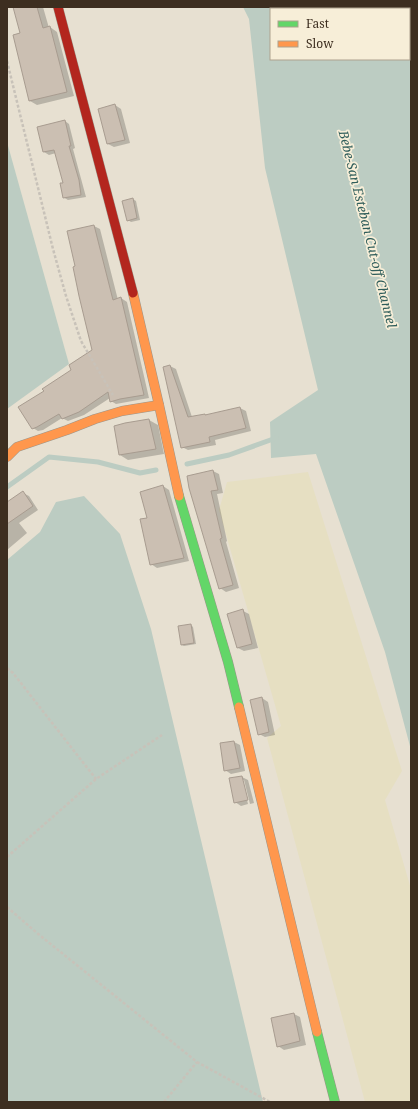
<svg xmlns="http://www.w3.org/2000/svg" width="418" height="1109" font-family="'Noto Serif',serif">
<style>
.farmland{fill:#e6dfc2}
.water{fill:#bcccc2;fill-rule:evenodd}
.shadow{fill:#0003}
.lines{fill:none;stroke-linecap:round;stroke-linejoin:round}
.stream{stroke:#bcccc2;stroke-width:5}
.building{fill:#cbbfb2;stroke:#a89c90}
.fast-casing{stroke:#9c958a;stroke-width:10}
.slow-casing{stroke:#9c958a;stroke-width:10}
.jam-casing{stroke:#9c958a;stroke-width:10}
.path{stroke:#c8c2b9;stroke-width:2.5;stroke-dasharray:3 2;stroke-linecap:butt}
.fast{stroke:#63d668;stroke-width:9}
.slow{stroke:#ff974d;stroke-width:9}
.jam{stroke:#b3261e;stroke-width:9}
.labels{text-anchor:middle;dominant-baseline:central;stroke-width:3.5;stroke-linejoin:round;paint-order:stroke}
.water-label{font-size:13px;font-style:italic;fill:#2f5d5a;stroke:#f7eed8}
</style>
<rect width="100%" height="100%" fill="#e7e0d1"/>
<!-- farmland -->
<polygon class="farmland" points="308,472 402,771 385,800 411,889 411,1102 365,1102 267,738 281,726 219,510 227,482"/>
<!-- water -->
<g class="water">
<path d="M243,7h168v743l-26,-98 -69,-198 -45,4 -1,-36 48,-32 -53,-222 -16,-149zM271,9h138v50h-138z"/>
<polygon points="7,142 69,364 7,409"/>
<polygon points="84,496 120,534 151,629 263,1102 7,1102 7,560 40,532 56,502"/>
</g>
<!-- shadow -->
<g class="shadow">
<polygon points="14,7 43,7 49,28 50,27 57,32 74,96 37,105 30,101 21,34"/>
<polygon points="115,105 121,109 130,143 114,147 108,144 99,110"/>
<polygon points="65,121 69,124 75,148 73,149 86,197 68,200 63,197 64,183 56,153 49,155 44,152 38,127"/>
<polygon points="133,199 136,201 140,220 131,222 128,220"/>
<polygon points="94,226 100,229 118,300 121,298 127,302 149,398 116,404 111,401 110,398 84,415 68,421 62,418 43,430 38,431 33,428 45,391 73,370 93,351"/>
<polygon points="170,366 176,369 192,417 205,415 206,416 240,408 246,411 251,431 215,440 216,445 188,450 182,447"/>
<polygon points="149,420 158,425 164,454 128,460 120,455"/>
<polygon points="213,471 219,474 223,493 217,494 227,541 226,542 239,588 226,592 220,588 190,488"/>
<polygon points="163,486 169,490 189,561 157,568 151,564 148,518"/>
<polygon points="23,493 29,496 38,510 19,523 27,533 7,550 7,511"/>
<polygon points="243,611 249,614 258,648 244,651 238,648"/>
<polygon points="191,625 193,627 196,644 184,646 182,645"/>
<polygon points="262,698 268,702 275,735 265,737 259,734"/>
<polygon points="234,742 240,745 245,771 231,774 225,770"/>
<polygon points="242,777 248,780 254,803 250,804 244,780 242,780 248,804 241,806 235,802 230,779"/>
<polygon points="294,1014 300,1017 306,1045 284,1050 278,1046"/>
</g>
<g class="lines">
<!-- stream -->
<g class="stream">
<polyline points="187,464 229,455 276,438"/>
<polyline points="7,487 49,457 98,462 140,473 156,470"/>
</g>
</g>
<!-- building -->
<g class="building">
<polygon points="13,7 37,7 43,28 50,26 67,92 29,101 13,35 20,33"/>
<polygon points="115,104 125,140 107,144 98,109"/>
<polygon points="65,120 71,146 69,146 79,180 81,195 63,198 60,183 63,183 54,150 43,152 37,127"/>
<polygon points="133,198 137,218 127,221 122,201"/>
<polygon points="94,225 113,300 121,297 144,395 120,399 110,402 108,392 79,412 62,419 59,414 37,427 32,429 18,407 44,391 42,389 71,370 69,365 92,350 79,296 73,267 75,266 67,231"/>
<polygon points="170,365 188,417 205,414 205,415 240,407 246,428 209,437 210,442 181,448 163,367"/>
<polygon points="149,419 156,449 119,455 114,426 125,423"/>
<polygon points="213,470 218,490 211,491 222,538 220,539 233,585 219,589 189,488 187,476"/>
<polygon points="163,485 184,558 150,565 140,519 147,518 140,492"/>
<polygon points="23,491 33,506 7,524 7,502"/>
<polygon points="243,609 252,644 237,648 227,614"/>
<polygon points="191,624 194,643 181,645 178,626"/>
<polygon points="262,697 269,732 258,735 250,700"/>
<polygon points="234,741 240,768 224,771 220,743"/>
<polygon points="242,776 248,800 234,803 229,778"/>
<polygon points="294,1013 300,1041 277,1047 271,1018"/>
</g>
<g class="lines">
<!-- fast casing -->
<g class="fast-casing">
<g id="fast">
<polyline points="179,496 228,662 239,707"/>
<polyline points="317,1032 335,1102"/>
</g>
</g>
<!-- slow casing -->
<g class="slow-casing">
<g id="slow">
<polyline points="133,293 159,405 179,496"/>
<polyline points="7,457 17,447 67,430 95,419 122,411 159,405"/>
<polyline points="239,707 317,1032"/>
</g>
</g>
<!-- jam casing -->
<g class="jam-casing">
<polyline id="jam" points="58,7 133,293"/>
</g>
<!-- path -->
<g class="path">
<polyline points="7,61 53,249 66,296 81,341 113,395"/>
<polyline points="7,668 13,673 96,779"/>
<polyline points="7,857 96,779 162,735"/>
<polyline points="7,907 37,933 197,1062 270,1102"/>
<polyline points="164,1102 197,1062"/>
</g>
<!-- fast -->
<use href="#fast" class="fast"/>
<!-- slow -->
<use href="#slow" class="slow"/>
<!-- jam -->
<use href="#jam" class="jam"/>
</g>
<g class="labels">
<!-- water labels -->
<g class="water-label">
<text transform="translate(368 229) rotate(76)">Bebe-San Esteban Cut-off Channel</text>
</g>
</g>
<!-- border -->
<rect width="418" height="1109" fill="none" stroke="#3d2e20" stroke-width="16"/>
<!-- legend -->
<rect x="270" y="8" width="140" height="52" fill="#f7eed8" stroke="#ada18e"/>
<rect x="278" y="21" width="20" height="6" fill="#63d668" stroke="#ada18e"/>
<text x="306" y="28" font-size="12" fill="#3d2e20">Fast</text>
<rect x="278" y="41" width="20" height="6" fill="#ff974d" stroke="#ada18e"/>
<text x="306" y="48" font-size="12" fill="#3d2e20">Slow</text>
</svg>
